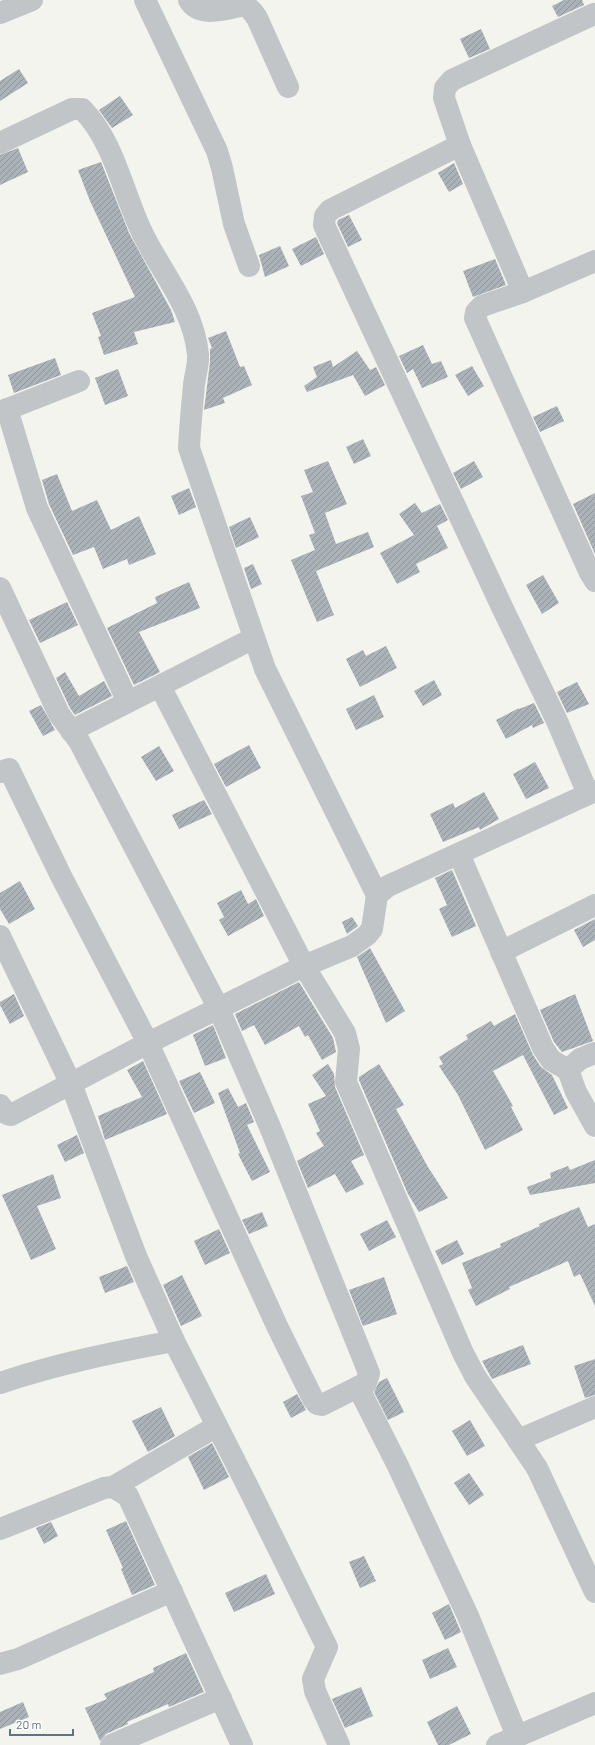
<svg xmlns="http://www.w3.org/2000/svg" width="595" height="1745" font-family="Barlow,sans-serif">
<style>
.building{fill:url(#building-hatch)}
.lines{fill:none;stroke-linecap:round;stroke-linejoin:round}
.minor{stroke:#c1c5c8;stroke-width:22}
</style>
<defs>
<pattern id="building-hatch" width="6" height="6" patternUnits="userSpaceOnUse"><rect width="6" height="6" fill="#abb2b8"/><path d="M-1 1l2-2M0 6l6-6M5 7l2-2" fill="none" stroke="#8f959b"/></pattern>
</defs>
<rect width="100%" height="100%" fill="#f4f4ef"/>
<!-- building -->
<g class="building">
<polygon points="564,0 582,0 584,5 558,17 552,6"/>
<polygon points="481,29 490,49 469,58 460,39"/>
<polygon points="19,69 28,83 0,101 0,81"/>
<polygon points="120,96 133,115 112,128 99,110"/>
<polygon points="18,148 28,172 0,185 0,155"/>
<polygon points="101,162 129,233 171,310 175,322 134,332 138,344 104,355 98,337 101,336 92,313 135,297 90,201 78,170"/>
<polygon points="454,163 463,184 449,192 438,173"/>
<polygon points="349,215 362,240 348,247 337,223 338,220"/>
<polygon points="316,237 324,254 301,266 292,249"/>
<polygon points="280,246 289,266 265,277 259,255"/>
<polygon points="495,259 506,285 473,297 463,271"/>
<polygon points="226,331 240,367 244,366 252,385 223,398 225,403 204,410 210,362 210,349 212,348 208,338"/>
<polygon points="423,345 432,364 441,361 448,377 422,388 413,369 407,373 399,356"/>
<polygon points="357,351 370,370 376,367 385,385 365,396 353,375 307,392 304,386 317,377 313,367 331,360 333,367"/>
<polygon points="55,358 61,375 14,393 8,375"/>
<polygon points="472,366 484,386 468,396 455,375"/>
<polygon points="118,369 128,396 105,405 95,378"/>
<polygon points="557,406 564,421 540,432 533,417"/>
<polygon points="363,439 371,456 354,464 346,447"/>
<polygon points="328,461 347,504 325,513 336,544 368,532 374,547 316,571 334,615 317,622 291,560 315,550 309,535 315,533 301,496 313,492 304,470"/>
<polygon points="474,461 483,477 461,489 453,473"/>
<polygon points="57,474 72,511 97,500 111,530 139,516 156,554 129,565 127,559 103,569 94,547 73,555 49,504 42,480"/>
<polygon points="189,488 196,507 179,515 171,496"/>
<polygon points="595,493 595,554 573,504"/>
<polygon points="415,503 422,513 440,504 448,520 437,526 448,548 416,564 420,572 397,584 380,553 414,535 399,514"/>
<polygon points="250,517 259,537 236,548 229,527"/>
<polygon points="253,564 262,584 251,589 244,568"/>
<polygon points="543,575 559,603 542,614 526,585"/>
<polygon points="189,582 200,608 139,632 160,672 134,685 107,628 157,603 155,597"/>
<polygon points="67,602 78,625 40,643 29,620"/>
<polygon points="386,646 397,668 360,687 346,659 363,650 366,656"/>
<polygon points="65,672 79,696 104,681 112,696 75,715 70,708 56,678"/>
<polygon points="434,680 442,695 423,706 414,691"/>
<polygon points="577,682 589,704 567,713 557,692"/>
<polygon points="374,695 384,717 356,730 346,709"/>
<polygon points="534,703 544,723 533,728 532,725 506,739 496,720 519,708 519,709"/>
<polygon points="41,705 55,730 43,736 29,711"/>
<polygon points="249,745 261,768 226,787 214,764"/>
<polygon points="159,746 174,771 156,781 141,757"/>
<polygon points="535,762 549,788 526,799 513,774"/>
<polygon points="484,792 499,819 480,830 479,827 443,842 430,814 453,803 455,808"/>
<polygon points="204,800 212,814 179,829 172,815"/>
<polygon points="452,870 476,926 452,937 439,909 447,905 435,878"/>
<polygon points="20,881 35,909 9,924 0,909 0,893"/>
<polygon points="241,890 248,904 256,899 264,916 228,936 219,920 224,917 217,903"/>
<polygon points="352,917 358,926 347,934 342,922"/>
<polygon points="595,919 595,940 583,947 574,930"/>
<polygon points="370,948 405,1011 386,1023 357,957"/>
<polygon points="299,982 333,1038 336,1052 322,1060 308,1035 305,1037 299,1026 265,1045 254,1025 242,1031 235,1014"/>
<polygon points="14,994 24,1016 10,1024 0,1005 0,1002"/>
<polygon points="575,994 593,1041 562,1052 554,1042 540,1010"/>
<polygon points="515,1014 533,1055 541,1067 552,1075 568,1108 554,1115 523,1055 493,1071 513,1106 511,1107 523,1130 485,1150 458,1095 439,1066 443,1064 439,1057 468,1039 466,1035 491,1021 494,1026"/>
<polygon points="213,1025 226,1058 205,1066 193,1035"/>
<polygon points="143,1061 167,1114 105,1140 98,1116 142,1097 127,1070"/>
<polygon points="328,1064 334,1074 335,1087 364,1155 351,1161 364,1184 346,1193 335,1174 308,1188 297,1161 324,1146 316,1133 320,1131 308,1104 326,1096 312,1075"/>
<polygon points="379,1064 404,1105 396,1109 428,1167 448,1198 419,1212 408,1194 359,1080 359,1077"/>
<polygon points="200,1072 215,1103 194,1113 179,1081"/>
<polygon points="228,1088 238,1107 246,1103 254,1122 247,1125 270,1172 252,1181 238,1154 240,1153 218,1093"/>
<polygon points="77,1135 84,1153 65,1162 57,1145"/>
<polygon points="595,1160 595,1183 530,1195 527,1187 551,1178 550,1173 568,1166 570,1170"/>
<polygon points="53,1174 61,1198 37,1206 56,1249 31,1260 2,1195"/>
<polygon points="579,1207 588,1227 595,1224 595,1306 580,1274 574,1277 568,1261 509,1287 510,1289 476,1306 468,1290 472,1288 462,1263 501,1247 500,1244 540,1226 539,1224"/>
<polygon points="262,1212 268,1226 249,1234 242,1220"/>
<polygon points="387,1220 396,1237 369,1251 360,1234"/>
<polygon points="219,1229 230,1253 205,1265 194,1241"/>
<polygon points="457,1240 464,1254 442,1265 435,1251"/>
<polygon points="127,1266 134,1282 105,1293 99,1277"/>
<polygon points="182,1275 202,1316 181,1326 163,1285"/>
<polygon points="384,1277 397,1314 363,1326 349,1290"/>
<polygon points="523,1345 531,1364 492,1379 482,1361"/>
<polygon points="595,1359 595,1395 585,1398 574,1366"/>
<polygon points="387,1378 404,1412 388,1420 374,1392 379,1382"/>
<polygon points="297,1394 306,1410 291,1418 283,1402"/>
<polygon points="161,1407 175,1436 148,1452 132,1421"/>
<polygon points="470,1420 485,1446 467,1456 452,1431"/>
<polygon points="212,1443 229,1477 204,1490 188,1457"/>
<polygon points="469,1473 484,1495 469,1505 454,1483"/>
<polygon points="126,1521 155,1585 132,1595 121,1569 123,1568 106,1530"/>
<polygon points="51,1522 58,1536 44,1544 36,1528"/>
<polygon points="364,1556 376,1581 360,1588 349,1562"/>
<polygon points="266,1574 275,1594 234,1612 225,1593"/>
<polygon points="449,1604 461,1632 445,1640 432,1613"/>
<polygon points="448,1648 457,1667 430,1679 422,1660"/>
<polygon points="186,1653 204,1692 169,1707 168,1704 127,1722 128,1724 106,1734 100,1741 85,1708 107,1699 104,1694 154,1672 153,1668"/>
<polygon points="361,1687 373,1716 345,1728 332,1699"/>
<polygon points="23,1702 29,1717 0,1729 0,1712"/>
<polygon points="457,1706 471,1734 449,1745 438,1745 427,1722"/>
</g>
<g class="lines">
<!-- minor -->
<g class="minor">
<polyline points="145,0 217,151 222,168 234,224 249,266"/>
<path d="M189,0c10,19 40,8 56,5l7,6 5,7 31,69"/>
<polyline points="0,13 32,0"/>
<path d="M0,143l72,-34h10c31,31 40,80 58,119 19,42 53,78 58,126 1,10 -3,21 -4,31 -2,21 -4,42 -5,63l76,221 112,226"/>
<polyline points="460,145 330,210 325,216 324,225 502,607 557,721 588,794"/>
<polyline points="595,261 523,292 482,306 476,312 475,318 590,573 595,581"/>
<polyline points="523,292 460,145 444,98 445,88 452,80 594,14"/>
<polyline points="7,409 37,508 128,702"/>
<polyline points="0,412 79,381"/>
<polyline points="0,588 59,714 79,741 219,1009 270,1127 369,1373 366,1383 322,1405 317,1404 313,1399 277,1326 148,1043 61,876 9,769 0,772"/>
<polyline points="160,686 304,966 345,1033 349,1049 346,1082 463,1353 475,1376 537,1468 595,1592"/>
<polyline points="71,731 254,638"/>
<polyline points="459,854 543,1048 551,1060 568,1070 576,1092 595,1126"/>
<polyline points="0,936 71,1084 136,1256 174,1341 248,1487 327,1647 313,1679 315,1691 339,1745"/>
<polyline points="501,952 595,905"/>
<polyline points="568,1070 580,1059 595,1053"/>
<polyline points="0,1105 7,1114 11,1115 148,1043 304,966 352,946 367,935 372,929 377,895 388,886 595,791"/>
<path d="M0,1383c56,-19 115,-31 174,-42"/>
<polyline points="358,1387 398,1466 468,1616 517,1736"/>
<polyline points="518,1440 595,1407"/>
<polyline points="113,1487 217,1426"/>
<polyline points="0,1529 104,1488 113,1487 128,1496 242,1745"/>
<polyline points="0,1664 18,1659 172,1591"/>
<polyline points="111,1745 221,1698"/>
<polyline points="497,1745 595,1703"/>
</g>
</g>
<!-- scale -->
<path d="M10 1729v6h63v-6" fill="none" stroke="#607283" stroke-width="2"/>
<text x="16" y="1729" font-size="12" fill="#607283" stroke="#ffffff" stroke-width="3" paint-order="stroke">20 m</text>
</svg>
